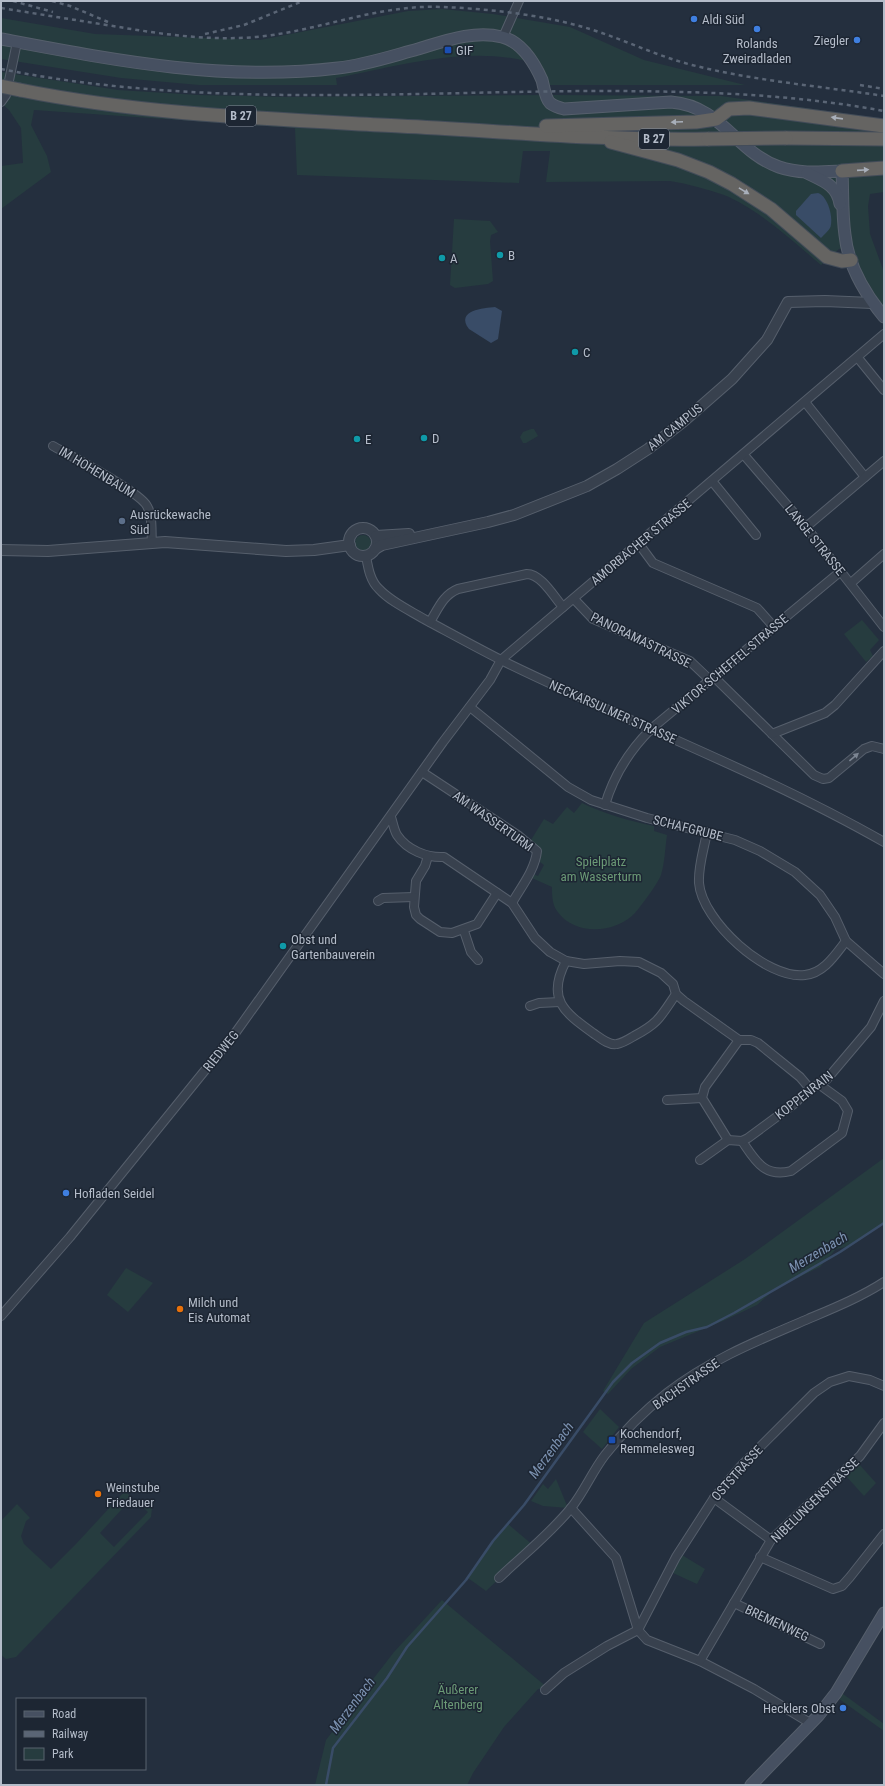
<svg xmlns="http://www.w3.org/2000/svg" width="885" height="1786" font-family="'Roboto Condensed',sans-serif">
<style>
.green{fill:#263c3f}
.water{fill:#394c67}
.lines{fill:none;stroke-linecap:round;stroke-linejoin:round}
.stream{stroke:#394c67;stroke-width:2.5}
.minor-casing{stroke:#565f6c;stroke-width:10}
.tertiary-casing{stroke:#565f6c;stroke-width:12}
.secondary-casing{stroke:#565f6c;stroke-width:13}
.trunk-casing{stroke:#434c59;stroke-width:15}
.minor{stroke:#38414e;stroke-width:8}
.tertiary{stroke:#38414e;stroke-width:10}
.secondary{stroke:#465061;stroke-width:11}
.trunk{stroke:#656462;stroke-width:13}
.rail{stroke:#5a6575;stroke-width:2.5;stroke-dasharray:4 4;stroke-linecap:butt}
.trunk-bridge-casing{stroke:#434c59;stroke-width:15;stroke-linecap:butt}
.trunk-bridge{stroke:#656462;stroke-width:13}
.oneway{fill:#a8afba}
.oneway2{fill:#7c8592}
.shop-dot{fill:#3f7fe0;stroke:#1d2633;stroke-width:1.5}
.transit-dot{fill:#1a4fb4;stroke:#1d2633;stroke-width:1.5}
.culture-dot{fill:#0f9aa8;stroke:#1d2633;stroke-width:1.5}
.service-dot{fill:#5c6f8a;stroke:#1d2633;stroke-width:1.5}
.food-dot{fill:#e8710a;stroke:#1d2633;stroke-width:1.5}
.labels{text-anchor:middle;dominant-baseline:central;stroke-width:3;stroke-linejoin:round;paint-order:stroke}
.shield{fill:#1d2633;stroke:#878f9c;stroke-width:1}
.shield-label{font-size:12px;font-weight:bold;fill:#b4bcc9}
.poi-label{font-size:13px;fill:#b4bcc9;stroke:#1d2633;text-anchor:start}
.street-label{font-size:13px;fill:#b4bcc9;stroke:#1d2633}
.park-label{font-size:13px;fill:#6b9a76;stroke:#1d2633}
.water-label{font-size:14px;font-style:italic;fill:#7c92b1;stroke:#1d2633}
</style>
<rect width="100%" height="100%" fill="#242f3e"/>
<!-- green -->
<g class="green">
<path d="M442,9l51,5 77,13 74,33 101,25h-203l-16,-24c-62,-15 -128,5 -190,17l1,7h-138l-78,-7 -120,-19v-41l94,16 165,6 148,-29z"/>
<path d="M1,72l117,18 80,5 89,2 265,-2 169,1 163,23v73l-14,2 -2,12 2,28 14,38v37l-22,-36 -9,-26 -14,2 -18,16c-27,-23 -64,-57 -97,-70 -17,-6 -36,-11 -54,-14l-124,1 4,-31h-27l-4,32 -222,-8 -2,-47 -261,-18 -3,15 16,31 4,16 -50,37v-43l22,-3 -2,-35 -12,-18 -8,-7z"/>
<polygon points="454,219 490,221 498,232 491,235 490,241 493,281 488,284 455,288 450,285"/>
<polygon points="531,429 534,429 538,436 526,443 523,443 520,437 523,432"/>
<circle cx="363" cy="543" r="8"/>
<polygon points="862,620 879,640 870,650 873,656 866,662 844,634"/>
<path d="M582,803c23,11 47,18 72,23v5l13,4c-2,13 -2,27 -6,40 -3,8 -19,30 -26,38 -20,21 -61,23 -78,-2 -5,-7 -5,-16 -5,-24l-20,-9 1,-4 5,2 6,-11 -4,-3 -1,-14 -8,-8 13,-21 9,5 14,-17 7,6z"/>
<polygon points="884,1158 884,1223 851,1246 836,1249 820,1267 776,1288 757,1305 723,1321 660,1347 631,1369 608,1394 603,1391 644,1323 745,1259"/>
<polygon points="126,1268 153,1283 128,1312 107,1295"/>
<polygon points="600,1409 619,1427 602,1449 583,1432"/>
<polygon points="858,1463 876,1483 864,1496 846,1476"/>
<polygon points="556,1479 568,1508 543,1506 531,1501 543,1484 548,1489"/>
<polygon points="125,1491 132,1498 100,1533 114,1547 148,1512 143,1507 145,1503 152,1508 151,1517 16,1657 6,1659 1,1655 1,1521 17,1504 30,1518 26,1521 21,1536 24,1544 51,1569 76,1544"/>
<polygon points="508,1524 534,1546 486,1591 468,1578 493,1541"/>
<polygon points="682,1555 705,1569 697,1584 673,1573"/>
<polygon points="442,1600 548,1688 538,1689 504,1727 473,1773 467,1785 315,1785 326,1740 394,1652"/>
<polygon points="839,1691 884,1724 884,1731 835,1696"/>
</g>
<!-- water -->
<g class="water">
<path d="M818,193c10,3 16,26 12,35 -2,3 -6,7 -9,10l-25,-23v-4l15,-17z"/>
<path d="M495,307l7,4 -4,28 -7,4 -22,-14c-14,-19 15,-21 26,-22z"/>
</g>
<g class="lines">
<!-- stream -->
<polyline class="stream" points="326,1785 333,1748 387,1678 407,1647 466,1580 493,1541 524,1505 613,1382 632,1363 660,1343 686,1332 707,1327 734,1313 840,1252 884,1223"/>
<!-- minor casing -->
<g class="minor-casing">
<g id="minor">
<polyline points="503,37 519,1"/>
<polyline points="1,102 6,95 17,42"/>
<polyline points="858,358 884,390"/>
<polyline points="805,402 865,477"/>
<path d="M53,446c18,10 87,46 94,60 6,10 4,26 5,37"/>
<polyline points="744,455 806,527 884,627"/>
<polyline points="712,481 756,535"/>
<polyline points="806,527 884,461"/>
<polyline points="639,544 653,563 757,608 774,627"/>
<path d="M366,556c2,11 4,25 13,33 12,13 30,21 45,30 28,15 55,30 83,44 125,61 256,110 377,179"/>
<polyline points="851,583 884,554"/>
<polyline points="574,599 593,619 690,661 710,680"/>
<path d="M430,622c8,-13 13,-27 28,-33l69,-15c14,0 27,23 36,33"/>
<polyline points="714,677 814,775 823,779 829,778 864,749 872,746 884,749"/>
<polyline points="470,707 568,787 591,800 647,818 735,840 760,851 795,872 820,895 835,917 846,941 884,974"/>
<polyline points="772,734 825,713 835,705 884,651"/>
<path d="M422,772l97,64 18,15c-2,19 -16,36 -25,52"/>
<path d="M605,805c9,-31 24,-54 46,-76l190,-158"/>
<path d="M391,817c2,6 3,13 6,18 10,15 30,23 47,22l68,46 23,35 15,14 16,9 18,3 36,-3 19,1 22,11 12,11 3,10 8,7 55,39h12l7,3 42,34 11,13"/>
<path d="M707,832c-3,17 -9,34 -8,51 3,38 68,97 106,92 19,-2 30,-20 41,-34"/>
<polyline points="428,856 425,866 416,881 414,907 416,915 420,919 440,932 452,933 477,924 497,893"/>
<polyline points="378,901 383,898 414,897"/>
<polyline points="464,931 471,952 478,960"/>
<path d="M566,961c-20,38 -2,51 27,72 6,4 16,13 24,11 6,-1 12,-5 17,-8 25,-13 27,-20 42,-42"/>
<polyline points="530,1006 539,1003 560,1002"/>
<polyline points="667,1100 702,1098"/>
<polyline points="728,1140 702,1098 705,1087 739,1040"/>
<path d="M742,1141c13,19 22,37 49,30l51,-38 6,-22 -6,-10 -22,-16"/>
<polyline points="700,1160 728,1140 742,1141 748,1138 794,1104 805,1093 827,1079 871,1027 884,1001"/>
<polyline points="1,1316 70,1237 236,1032 443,742 490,680 501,660 884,334"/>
<polyline points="714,1498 771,1540"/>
<polyline points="571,1508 616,1558 638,1630 647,1640 700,1661 754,1689 810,1723"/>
<polyline points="760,1557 833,1589 842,1586 850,1577 884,1534"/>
<path d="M499,1578c24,-23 51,-44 72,-70 13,-16 21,-36 34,-53 18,-23 39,-44 62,-62 42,-33 92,-53 141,-74 26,-11 53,-22 76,-37"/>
<polyline points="734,1603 820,1644"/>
<polyline points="700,1661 771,1540 860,1456 884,1423"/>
<polyline points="545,1690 564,1673 607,1646 638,1630 676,1557 714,1498 741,1466 814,1393 830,1382 849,1376 870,1380 884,1386"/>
</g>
</g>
<!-- tertiary casing -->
<g class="tertiary-casing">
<g id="tertiary">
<circle cx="363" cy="542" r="14"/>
<polyline points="376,536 409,534"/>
<polyline points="375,549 382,545 488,522 514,515 587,486 617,469 648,449 684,421 732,379 767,340 788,302 825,301 872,303"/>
<polyline points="1,550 48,551 165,542 286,551 314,550 350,545"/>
</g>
</g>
<!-- secondary casing -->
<g class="secondary-casing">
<g id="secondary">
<path d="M1,39c112,21 223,43 337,29 27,-3 54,-12 80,-19 27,-8 56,-19 84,-12 20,5 32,25 40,43 2,7 3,18 8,23 4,3 10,5 14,6l107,-7c51,4 65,50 108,65 20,7 42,5 63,4 1,21 0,43 3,64 3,30 21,60 39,82"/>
<path d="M807,173c16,8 30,12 33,31"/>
<polyline points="751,1785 818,1716 836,1693 884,1613"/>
</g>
</g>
<!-- trunk casing -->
<g class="trunk-casing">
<g id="trunk">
<path d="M20,90c124,25 253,29 380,36 102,5 206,15 308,13"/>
<polyline points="546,126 696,122 716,119 729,109 749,108 884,126"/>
<polyline points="786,138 884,139"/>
<polyline points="611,142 678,160 709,172 732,184 771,209 827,257 842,261 851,260"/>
<polyline points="842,171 884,168"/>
</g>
</g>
<!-- minor -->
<use href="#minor" class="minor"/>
<!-- tertiary -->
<use href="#tertiary" class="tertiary"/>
<!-- secondary -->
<use href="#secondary" class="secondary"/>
<!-- trunk -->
<use href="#trunk" class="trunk"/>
<!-- rail -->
<g class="rail">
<polyline points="13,1 53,12"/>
<polyline points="52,1 70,6 108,22"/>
<path d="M1,8c37,6 74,12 112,18 47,8 95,15 143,11 64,-6 121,-33 187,-30 48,2 101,8 147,22 35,11 67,27 102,36 63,16 128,21 192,31"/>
<polyline points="205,34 244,25 303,1"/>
<path d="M1,69c194,39 394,23 590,22 99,0 196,2 293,20"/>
<polyline points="860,85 884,89"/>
</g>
<!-- trunk-bridge casing -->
<g class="trunk-bridge-casing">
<g id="trunk-bridge">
<polyline points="1,86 20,90"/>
<polyline points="708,139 786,138"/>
</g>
</g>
<!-- trunk-bridge -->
<use href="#trunk-bridge" class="trunk-bridge"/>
</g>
<!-- one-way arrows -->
<defs><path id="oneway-solid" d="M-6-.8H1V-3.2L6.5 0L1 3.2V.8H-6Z"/></defs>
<g class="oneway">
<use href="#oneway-solid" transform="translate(837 118) rotate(-172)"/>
<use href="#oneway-solid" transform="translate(677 122) rotate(178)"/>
<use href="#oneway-solid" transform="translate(863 170) rotate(-4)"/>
<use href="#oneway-solid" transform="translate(744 191) rotate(31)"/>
</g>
<use class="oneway2" href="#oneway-solid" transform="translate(854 757) rotate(-40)"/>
<!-- markers -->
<g class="shop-dot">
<circle cx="694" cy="19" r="4"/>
<circle cx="757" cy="29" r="4"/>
<circle cx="857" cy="40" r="4"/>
<circle cx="66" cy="1193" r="4"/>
<circle cx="843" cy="1708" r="4"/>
</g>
<g class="transit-dot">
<rect x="444" y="46" width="8" height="8" rx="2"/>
<rect x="608" y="1436" width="8" height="8" rx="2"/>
</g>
<g class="culture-dot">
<circle cx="500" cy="255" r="4"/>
<circle cx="442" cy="258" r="4"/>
<circle cx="575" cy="352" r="4"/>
<circle cx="424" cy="438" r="4"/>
<circle cx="357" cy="439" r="4"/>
<circle cx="283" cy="946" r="4"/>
</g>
<circle class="service-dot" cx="122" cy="521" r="4"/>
<g class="food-dot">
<circle cx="180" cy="1309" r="4"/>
<circle cx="98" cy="1494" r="4"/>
</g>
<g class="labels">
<!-- shield labels -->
<g class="shield">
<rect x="226" y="106" width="30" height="20" rx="3"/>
<rect x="639" y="129" width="30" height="20" rx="3"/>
</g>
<g class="shield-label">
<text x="241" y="116">B 27</text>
<text x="654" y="139">B 27</text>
</g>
<!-- poi labels -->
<g class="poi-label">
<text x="702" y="19">Aldi Süd</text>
<text x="849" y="40" text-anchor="end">Ziegler</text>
<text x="757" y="43" text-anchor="middle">Rolands<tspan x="757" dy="15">Zweiradladen</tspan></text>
<text x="456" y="50">GIF</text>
<text x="508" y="255">B</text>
<text x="450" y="258">A</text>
<text x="583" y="352">C</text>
<text x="432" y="438">D</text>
<text x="365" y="439">E</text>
<text x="130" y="514">Ausrückewache<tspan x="130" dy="15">Süd</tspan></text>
<text x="291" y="939">Obst und<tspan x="291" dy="15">Gartenbauverein</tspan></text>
<text x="74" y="1193">Hofladen Seidel</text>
<text x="188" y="1302">Milch und<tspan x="188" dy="15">Eis Automat</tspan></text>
<text x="620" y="1433">Kochendorf,<tspan x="620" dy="15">Remmelesweg</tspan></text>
<text x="106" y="1487">Weinstube<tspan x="106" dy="15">Friedauer</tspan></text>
<text x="835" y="1708" text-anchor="end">Hecklers Obst</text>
</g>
<!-- street labels -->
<g class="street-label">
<text transform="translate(675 427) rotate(-39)">AM CAMPUS</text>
<text transform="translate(97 472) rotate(31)">IM HOHENBAUM</text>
<text transform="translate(815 540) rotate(51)">LANGE STRASSE</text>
<text transform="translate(641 542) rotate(-40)">AMORBACHER STRASSE</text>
<text transform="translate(641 640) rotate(26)">PANORAMASTRASSE</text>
<text transform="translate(730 664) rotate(-40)">VIKTOR-SCHEFFEL-STRASSE</text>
<text transform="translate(613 712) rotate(24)">NECKARSULMER STRASSE</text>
<text transform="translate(493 821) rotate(35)">AM WASSERTURM</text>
<text transform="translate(688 828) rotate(14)">SCHAFGRUBE</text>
<text transform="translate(221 1051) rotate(-51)">RIEDWEG</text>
<text transform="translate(804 1095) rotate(-38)">KOPPENRAIN</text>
<text transform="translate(686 1384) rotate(-35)">BACHSTRASSE</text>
<text transform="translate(737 1473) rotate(-48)">OSTSTRASSE</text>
<text transform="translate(815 1500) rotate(-44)">NIBELUNGENSTRASSE</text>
<text transform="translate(777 1623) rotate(25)">BREMENWEG</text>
</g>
<!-- park labels -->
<g class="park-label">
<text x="601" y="861">Spielplatz<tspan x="601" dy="15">am Wasserturm</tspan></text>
<text x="458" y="1689">Äußerer<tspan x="458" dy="15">Altenberg</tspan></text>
</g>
<!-- water labels -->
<g class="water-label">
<text transform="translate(818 1252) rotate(-31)">Merzenbach</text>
<text transform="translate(551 1450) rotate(-54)">Merzenbach</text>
<text transform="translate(352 1705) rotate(-53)">Merzenbach</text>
</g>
</g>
<!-- border -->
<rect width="885" height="1786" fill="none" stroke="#b4bcc9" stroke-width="4"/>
<!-- legend -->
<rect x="16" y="1698" width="130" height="72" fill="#1d2633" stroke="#59626f"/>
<rect x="24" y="1711" width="20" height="6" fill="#465061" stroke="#59626f"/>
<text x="52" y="1718" font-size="12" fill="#b4bcc9">Road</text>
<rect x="24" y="1731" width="20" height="6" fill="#5a6575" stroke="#59626f"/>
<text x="52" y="1738" font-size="12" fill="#b4bcc9">Railway</text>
<rect x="24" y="1748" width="20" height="12" fill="#263c3f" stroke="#59626f"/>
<text x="52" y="1758" font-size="12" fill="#b4bcc9">Park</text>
</svg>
